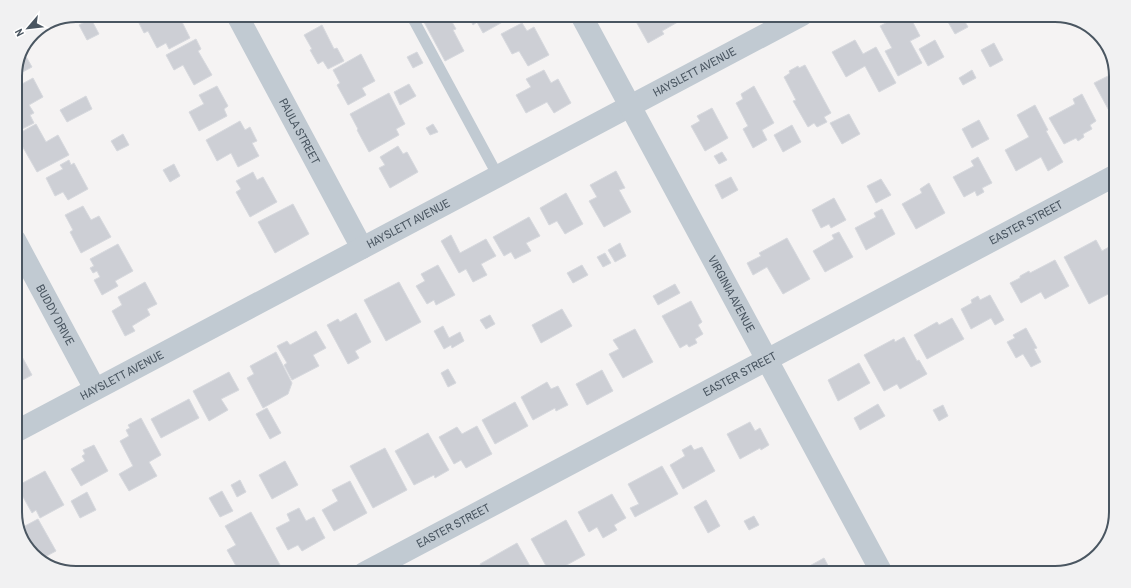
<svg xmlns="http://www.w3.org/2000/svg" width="1131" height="588" font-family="'Archivo Narrow',sans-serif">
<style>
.building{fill:#cdcfd5;stroke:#d7d9de}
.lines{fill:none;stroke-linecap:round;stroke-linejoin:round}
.service{stroke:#c1cad2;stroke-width:11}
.minor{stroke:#c1cad2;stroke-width:22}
.tertiary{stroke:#c1cad2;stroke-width:22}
.labels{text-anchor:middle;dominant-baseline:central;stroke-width:4;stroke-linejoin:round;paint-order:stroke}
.street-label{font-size:12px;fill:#4a5661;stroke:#fff}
.rim{fill:none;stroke:#4a5661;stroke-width:2}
</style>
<rect width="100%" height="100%" fill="#f5f3f3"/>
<!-- building -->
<g class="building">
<polygon points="153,15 181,15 179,16 190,38 169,49 166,43 157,48 148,31 144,33 139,23"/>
<polygon points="436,15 448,15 456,29 453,30 464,51 445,61 424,22"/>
<polygon points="468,15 515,15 483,33 477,22 473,25"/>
<polygon points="634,15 681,15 683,19 662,31 664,34 648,43 633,16"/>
<polygon points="901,15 909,15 920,36 910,41 922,63 898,76 885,51 892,48 880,26"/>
<polygon points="944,15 961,15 968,27 955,34"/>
<polygon points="91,19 99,34 87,40 79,25"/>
<polygon points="522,23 527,31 534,27 549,55 528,66 519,51 512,54 501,34"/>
<polygon points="322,25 334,49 337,48 344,61 328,69 323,61 318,64 310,50 312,49 304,35"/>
<polygon points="196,39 201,49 198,51 212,75 194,85 183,65 174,70 166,55"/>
<polygon points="855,40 863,54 876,47 896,83 879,92 865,66 846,77 832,52"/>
<polygon points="935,40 944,57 928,66 919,49"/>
<polygon points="994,43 1003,60 990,67 981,50"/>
<polygon points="417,52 423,63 413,68 407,57"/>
<polygon points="24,53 32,67 15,76 15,73"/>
<polygon points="361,54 375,81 362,88 366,95 348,105 337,85 340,83 333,70"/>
<polygon points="805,65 831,113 824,117 827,122 817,127 814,123 808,127 793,101 796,100 784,77 790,73 789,71 798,66 799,68"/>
<polygon points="544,70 551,83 558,79 571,103 554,113 547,102 526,113 516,95 531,87 526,79"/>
<polygon points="972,70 976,78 963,85 959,78"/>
<polygon points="1116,72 1116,117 1113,118 1094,83"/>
<polygon points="19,78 22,84 33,78 43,97 29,105 34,113 30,115 34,123 20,130 15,120 15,80"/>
<polygon points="409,84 416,96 400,105 394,92"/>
<polygon points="217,86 228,106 224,109 227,116 199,131 189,112 204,104 199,95"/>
<polygon points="754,86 774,123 762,130 767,140 753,148 743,129 748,126 736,103 743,99 741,94"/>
<polygon points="389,93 405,124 396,129 399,135 369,152 357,130 358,129 350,114"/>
<polygon points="1082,94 1096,121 1090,125 1092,129 1083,134 1084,137 1078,141 1076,138 1064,144 1049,118 1075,104 1073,99"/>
<polygon points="86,96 92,109 67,122 60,110"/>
<polygon points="1035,105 1048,130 1046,131 1063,162 1048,171 1041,157 1016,171 1005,150 1029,137 1017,115"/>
<polygon points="712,108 728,138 705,151 691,126 700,121 697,116"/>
<polygon points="849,114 860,134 842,144 830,123"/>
<polygon points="979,120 989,139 972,148 962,129"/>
<polygon points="240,121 245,130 250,127 257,141 252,143 259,156 238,167 231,153 217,161 206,140"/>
<polygon points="36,124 46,142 58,135 69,155 37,172 16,135"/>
<polygon points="433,124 438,132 430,135 426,128"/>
<polygon points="792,125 801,142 783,152 774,135"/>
<polygon points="123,134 129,145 117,151 111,141"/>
<polygon points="398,146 403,154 407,152 418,172 390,188 379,168 385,165 380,157"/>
<polygon points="722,152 727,160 719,164 714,156"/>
<polygon points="978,157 992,183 982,188 984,192 977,196 975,191 964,197 953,177 974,166 971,161"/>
<polygon points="69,160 71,165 74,163 88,189 68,200 63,192 55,196 46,178 63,169 60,165"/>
<polygon points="174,164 180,176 170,182 163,170"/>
<polygon points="616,171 625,188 619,190 631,212 604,227 589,201 597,197 590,185"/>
<polygon points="253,172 257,180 263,177 277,202 250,217 236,192 241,189 236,181"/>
<polygon points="731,177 738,190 722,199 715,185"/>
<polygon points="881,179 891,195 876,203 867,186"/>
<polygon points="929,183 945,213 916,229 902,204 922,193 920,189"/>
<polygon points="566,193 583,224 565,234 557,221 549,225 540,208"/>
<polygon points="834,198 846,220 831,228 829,224 821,228 812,210"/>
<polygon points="293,204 309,234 275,253 258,222"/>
<polygon points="83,206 91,220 99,216 111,237 81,253 70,232 73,230 65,215"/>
<polygon points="882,209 895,234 866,250 855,228 876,217 874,213"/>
<polygon points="529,217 540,236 526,243 531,251 515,259 511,252 504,256 493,237"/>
<polygon points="1116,228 1116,243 1110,232"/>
<polygon points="839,232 853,257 825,272 813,251 834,239 832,235"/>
<polygon points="451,235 460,253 486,239 496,256 481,264 487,275 473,282 466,269 459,273 441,241"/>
<polygon points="787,238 810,279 783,294 767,267 753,275 747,263 761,256 759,253"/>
<polygon points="1096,240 1102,251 1109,247 1116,259 1116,290 1089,304 1064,257"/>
<polygon points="620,243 626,256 615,262 608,250"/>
<polygon points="118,244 133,271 115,281 118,286 102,295 94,280 100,277 97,271 93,273 90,268 94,266 90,259"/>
<polygon points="605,253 611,263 603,267 597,257"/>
<polygon points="1055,260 1069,286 1045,299 1041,292 1021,303 1010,283 1020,278 1020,276 1029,271 1030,273"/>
<polygon points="438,265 455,295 436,305 434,300 427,304 416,286 425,281 421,274"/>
<polygon points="582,265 588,275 573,283 567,273"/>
<polygon points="145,282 157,304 147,309 150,315 132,326 135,331 125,336 112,311 122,305 118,297"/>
<polygon points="399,282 421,322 386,341 364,300"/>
<polygon points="675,284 680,293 658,305 653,296"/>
<polygon points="990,295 1004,320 995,325 991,318 971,329 961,309 972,303 971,300 978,296 980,300"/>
<polygon points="691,301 702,322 698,325 703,334 695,339 697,343 689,347 687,344 680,348 662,316"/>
<polygon points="562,309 572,326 541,343 532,325"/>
<polygon points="356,313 371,342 355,351 359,358 348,364 327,325 338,319 340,322"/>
<polygon points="490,315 495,324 486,329 480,320"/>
<polygon points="952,318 964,339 927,359 914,335 937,322 939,325"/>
<polygon points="443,326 449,338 460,332 464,341 452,348 451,345 444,349 434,331"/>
<polygon points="1026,328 1037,348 1034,349 1041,362 1031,367 1023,354 1016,358 1007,342 1015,338 1013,335"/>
<polygon points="635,329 653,362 623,378 609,354 619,349 613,340"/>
<polygon points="316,331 326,348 313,355 319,366 292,380 284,365 287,363 277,346 287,341 290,345"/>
<polygon points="904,337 917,361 919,360 927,374 900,389 897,384 884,391 864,355 894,339 895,342"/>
<polygon points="276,352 292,383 288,394 263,408 247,378 254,374 250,366"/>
<polygon points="20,353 32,375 15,384 15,356"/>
<polygon points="859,363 870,383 838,401 828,380"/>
<polygon points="448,369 456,383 448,387 441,373"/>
<polygon points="602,370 613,391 587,405 576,384"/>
<polygon points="229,372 239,390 221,399 228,410 209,421 193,391"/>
<polygon points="547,382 551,389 558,386 568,405 556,411 555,408 533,420 521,397"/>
<polygon points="189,399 199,418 161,438 151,419"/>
<polygon points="515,402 528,426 495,444 482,420"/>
<polygon points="878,404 885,416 860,430 854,418"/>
<polygon points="943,405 948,416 939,421 933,410"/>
<polygon points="267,408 281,433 270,439 256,414"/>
<polygon points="141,418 161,455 149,462 157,476 129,491 119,474 133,466 120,441 129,436 126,430 130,428 128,425"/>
<polygon points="750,422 755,431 760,428 769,445 761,450 760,448 740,459 727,434"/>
<polygon points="477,426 492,454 466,468 461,460 454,464 439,437 457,427 462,434"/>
<polygon points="428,433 449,470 435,478 434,475 414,485 395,451"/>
<polygon points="94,445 108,471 81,486 71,469 85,461 82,456 85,454 83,450"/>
<polygon points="691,445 694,450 702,447 715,471 683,489 670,465 685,456 682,450"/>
<polygon points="385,448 407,490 373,508 350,466"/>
<polygon points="285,461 298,485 272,499 259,475"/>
<polygon points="662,466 678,494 635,517 630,508 639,504 628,484"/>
<polygon points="45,471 64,505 40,518 36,510 32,513 17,486"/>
<polygon points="240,480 246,492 237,497 231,485"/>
<polygon points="350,481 367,513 334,531 322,510 338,501 332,490"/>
<polygon points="222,491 233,511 220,517 209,498"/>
<polygon points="87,492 96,510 80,518 71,501"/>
<polygon points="612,494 626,518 614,525 617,530 603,538 597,527 589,532 578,512"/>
<polygon points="706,500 720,526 708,533 694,507"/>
<polygon points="299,508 306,521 314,517 325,538 302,551 298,545 288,550 276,528 290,521 287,514"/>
<polygon points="251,512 280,565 266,573 240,573 227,550 236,545 225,526"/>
<polygon points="754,516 759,525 749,530 744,521"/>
<polygon points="38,519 56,551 41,559 23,527"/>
<polygon points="566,520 585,555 552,573 550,573 531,539"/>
<polygon points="517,543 534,573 485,573 480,564"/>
<polygon points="824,558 832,573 808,573 806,568"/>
<polygon points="196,568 199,573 186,573"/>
<polygon points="213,568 216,573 204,573"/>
</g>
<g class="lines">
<!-- service -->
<polyline class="service" points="411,15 498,176"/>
<!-- minor -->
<g class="minor">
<path id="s1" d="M237,15l125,233"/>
<path id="s2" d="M15,240l80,149"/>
<path id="s3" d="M15,432l787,-417"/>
<path id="s4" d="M364,573l752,-398"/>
</g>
<!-- tertiary -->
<path class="tertiary" id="s5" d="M581,15l301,558"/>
</g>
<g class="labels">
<!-- street labels -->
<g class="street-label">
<text stroke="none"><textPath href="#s3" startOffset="769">HAYSLETT AVENUE</textPath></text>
<text stroke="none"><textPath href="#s1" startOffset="132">PAULA STREET</textPath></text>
<text stroke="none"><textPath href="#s4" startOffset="749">EASTER STREET</textPath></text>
<text stroke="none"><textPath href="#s3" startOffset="445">HAYSLETT AVENUE</textPath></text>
<text stroke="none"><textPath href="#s5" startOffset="317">VIRGINIA AVENUE</textPath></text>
<text stroke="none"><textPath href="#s2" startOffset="85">BUDDY DRIVE</textPath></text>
<text stroke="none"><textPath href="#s4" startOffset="425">EASTER STREET</textPath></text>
<text stroke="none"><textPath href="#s3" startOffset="121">HAYSLETT AVENUE</textPath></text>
<text stroke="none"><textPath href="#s4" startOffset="101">EASTER STREET</textPath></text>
</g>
</g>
<!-- crop -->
<path d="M0 0H1131V588H0ZM76 22H1055A54 54 0 0 1 1109 76V512A54 54 0 0 1 1055 566H76A54 54 0 0 1 22 512V76A54 54 0 0 1 76 22Z" fill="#f1f1f2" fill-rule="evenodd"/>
<path class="rim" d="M76 22H1055A54 54 0 0 1 1109 76V512A54 54 0 0 1 1055 566H76A54 54 0 0 1 22 512V76A54 54 0 0 1 76 22Z"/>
<!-- north arrow -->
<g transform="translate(28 28) rotate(242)" stroke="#ffffff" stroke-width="3" paint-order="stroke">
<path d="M0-3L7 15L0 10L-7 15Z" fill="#4a5661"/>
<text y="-6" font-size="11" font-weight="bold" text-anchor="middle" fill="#4a5661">N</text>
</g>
</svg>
